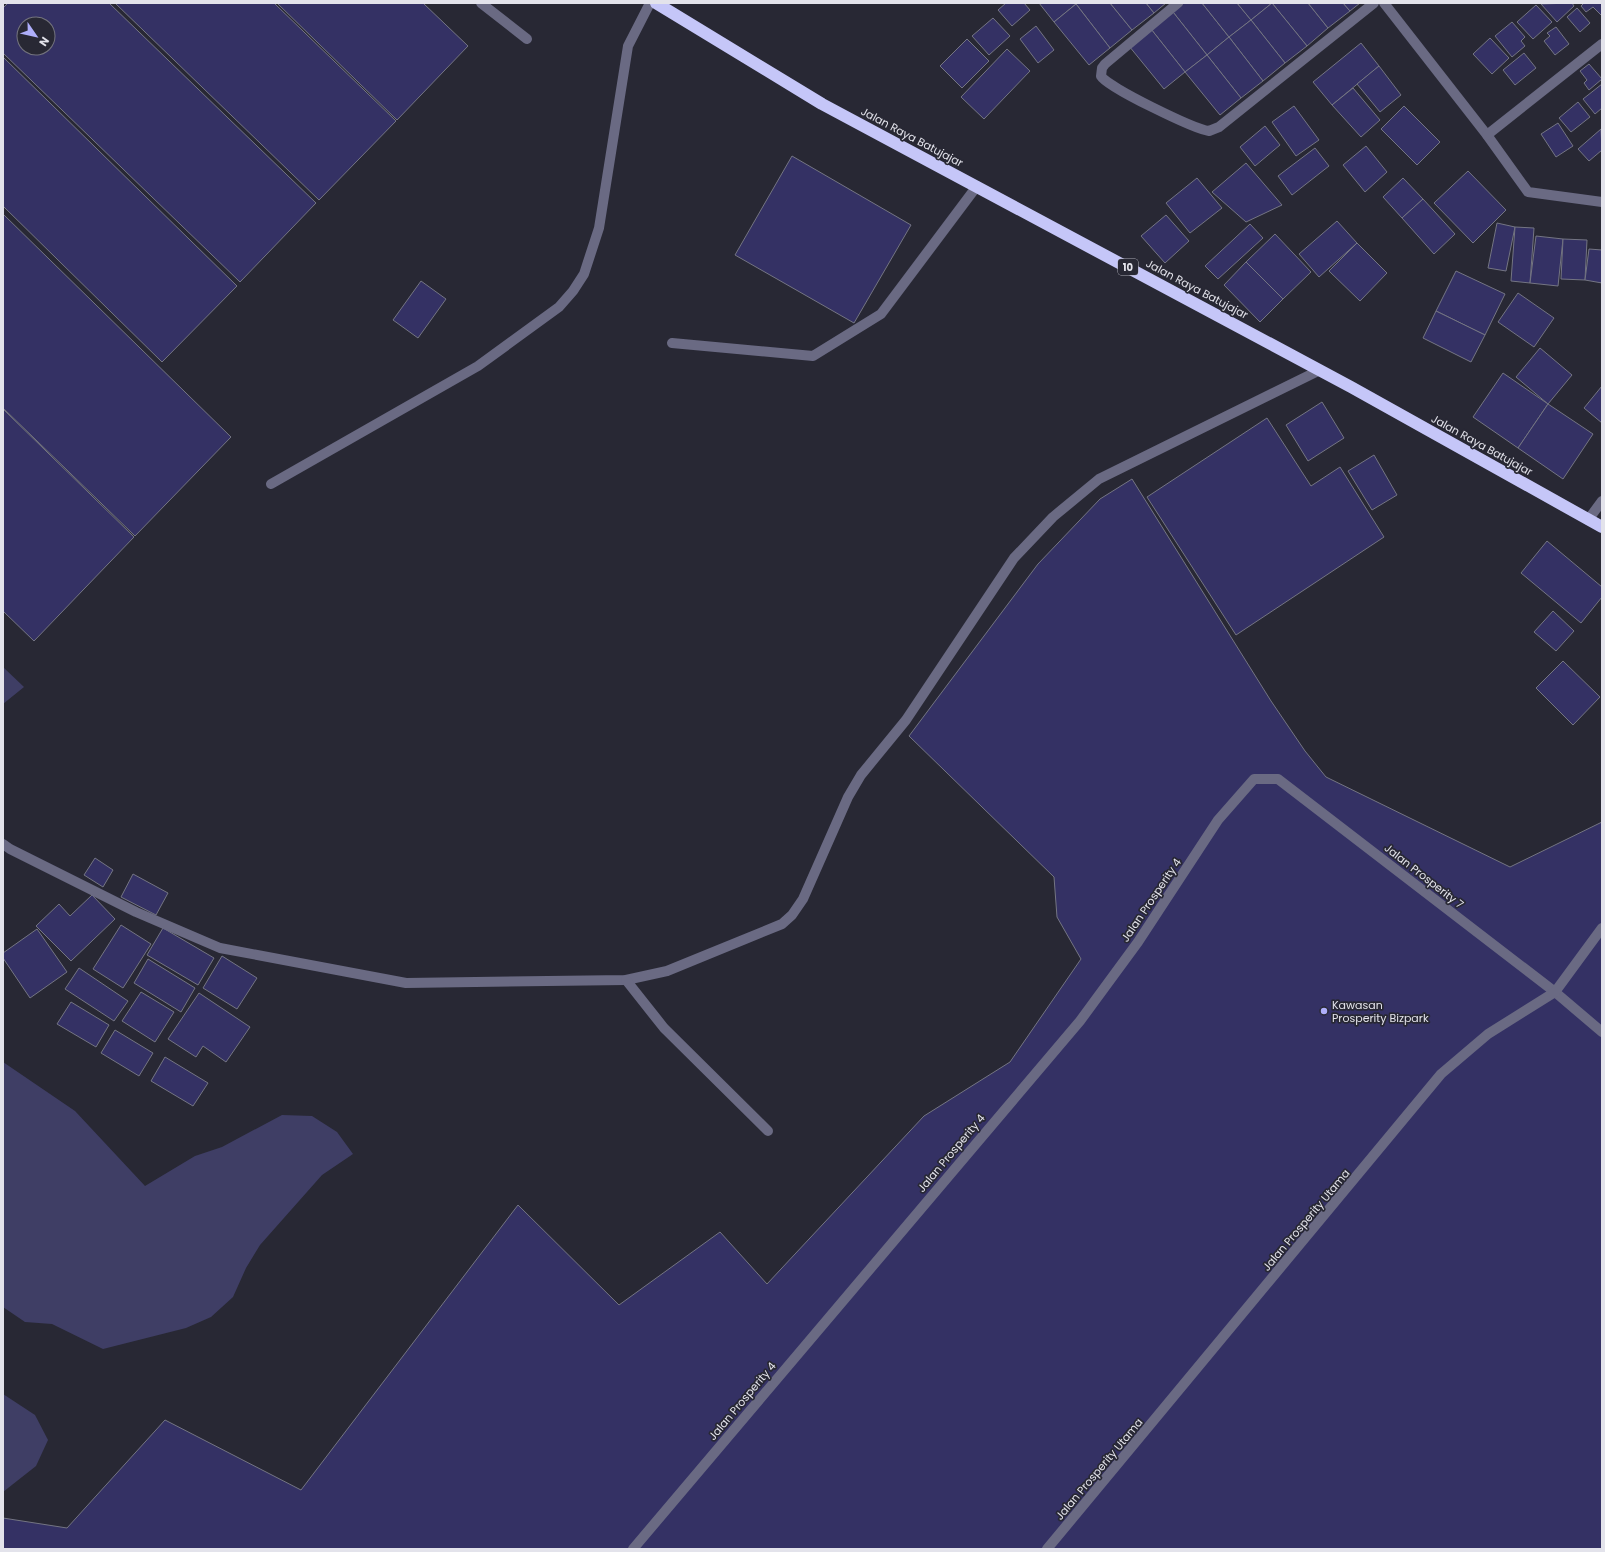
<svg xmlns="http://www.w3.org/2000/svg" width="1605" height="1552" font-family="Poppins,sans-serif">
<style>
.green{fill:#3f3e65}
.building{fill:#343164;stroke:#747583;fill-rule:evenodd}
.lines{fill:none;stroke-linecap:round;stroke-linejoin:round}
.minor{stroke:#6a6a83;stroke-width:10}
.highway{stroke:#c5c6f8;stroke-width:12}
.poi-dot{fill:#aeaefa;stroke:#282834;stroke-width:1.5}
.labels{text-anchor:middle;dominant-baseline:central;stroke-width:3.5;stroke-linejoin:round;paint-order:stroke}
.shield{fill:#282834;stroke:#ababb4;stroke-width:1}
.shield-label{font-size:10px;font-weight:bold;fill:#e3e3eb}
.street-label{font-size:11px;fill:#e3e3eb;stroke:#282834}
.poi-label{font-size:11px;fill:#e3e3eb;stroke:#282834;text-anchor:start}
</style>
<rect width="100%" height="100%" fill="#282834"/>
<!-- green -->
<g class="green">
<polygon points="3,667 24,687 3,704"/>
<polygon points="3,1062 75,1111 145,1186 195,1156 222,1147 282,1115 312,1116 337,1132 353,1154 322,1175 260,1245 246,1268 233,1297 211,1317 186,1328 103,1349 52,1324 25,1322 3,1307"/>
<polygon points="3,1394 35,1415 48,1440 36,1466 3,1492"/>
</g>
<!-- building -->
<g class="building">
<path d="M8,3h101l207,200 -76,79 -237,-229v-45zM24,24h24v24h-24z"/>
<polygon points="115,3 274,3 396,121 319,200"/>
<polygon points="277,3 423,3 468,46 397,120"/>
<polygon points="1006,3 1024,3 1030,10 1012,26 998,10"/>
<polygon points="1039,3 1075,3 1076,4 1054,22"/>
<polygon points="1078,3 1110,3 1132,30 1110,48 1076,4"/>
<polygon points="1110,3 1146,3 1154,13 1132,30"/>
<polygon points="1146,3 1166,3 1154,13"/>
<polygon points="1184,3 1202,3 1229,37 1207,55 1173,12"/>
<polygon points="1202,3 1237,3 1251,20 1229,37"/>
<polygon points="1237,3 1272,3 1251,20"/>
<polygon points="1272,3 1308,3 1328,28 1307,46"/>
<polygon points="1272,3 1307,46 1285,63 1251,20"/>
<polygon points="1308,3 1343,3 1350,11 1328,28"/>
<polygon points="1343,3 1360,3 1350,11"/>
<polygon points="1572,3 1574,6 1557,22 1541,4"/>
<polygon points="1584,3 1602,3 1602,16 1593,7 1586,12 1581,6"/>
<polygon points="1076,4 1110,48 1089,65 1054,22"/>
<polygon points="1536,5 1552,22 1533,39 1517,22"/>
<polygon points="1577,8 1590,23 1580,32 1567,17"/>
<polygon points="1173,12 1207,55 1185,72 1151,29"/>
<polygon points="993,18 1010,36 989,55 972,36"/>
<polygon points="1251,20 1285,63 1263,81 1229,37"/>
<polygon points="1512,22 1525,37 1521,41 1525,46 1512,57 1495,36"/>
<polygon points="1036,26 1054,50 1038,63 1020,39"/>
<polygon points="1556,27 1569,44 1555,55 1544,41 1550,36 1547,33"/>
<polygon points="1151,29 1185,72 1164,89 1129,46"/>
<polygon points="1229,37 1263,81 1241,98 1207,55"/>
<polygon points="1490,38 1509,58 1492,74 1473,54"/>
<polygon points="967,39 989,61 962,88 940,66"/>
<polygon points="1361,43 1379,66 1332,105 1313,82"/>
<polygon points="1007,49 1030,71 984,119 961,97"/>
<polygon points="1524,53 1536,68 1515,85 1503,70"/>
<polygon points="1207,55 1241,98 1220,115 1185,72"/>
<polygon points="3,57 237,286 162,362 3,206"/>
<polygon points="1589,64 1602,79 1589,90 1584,83 1587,80 1580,71"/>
<polygon points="1379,66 1401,95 1380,112 1357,84"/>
<polygon points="1602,84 1602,108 1595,114 1583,99"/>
<polygon points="1353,88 1380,120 1361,137 1332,105"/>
<polygon points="1578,102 1590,117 1571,132 1559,118"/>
<polygon points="1294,106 1319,140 1296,156 1272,122"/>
<polygon points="1404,106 1440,142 1417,165 1381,129"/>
<polygon points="1558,123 1573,146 1556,157 1541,134"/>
<polygon points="1265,126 1280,145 1255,166 1240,147"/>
<polygon points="1601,129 1602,150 1589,161 1578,149"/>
<polygon points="1366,146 1387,172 1365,192 1343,165"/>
<polygon points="1315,148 1329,166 1292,195 1278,176"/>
<polygon points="792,156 911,225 854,323 735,255"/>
<polygon points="1246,163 1282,205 1246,222 1212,192"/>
<polygon points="1468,171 1506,210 1473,243 1434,203"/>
<polygon points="1197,178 1222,208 1190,233 1166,203"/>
<polygon points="1403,178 1423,199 1402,218 1383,197"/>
<polygon points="1423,199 1455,234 1434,254 1402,218"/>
<polygon points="3,214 231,437 135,536 3,408"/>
<polygon points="1166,215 1189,241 1165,263 1141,236"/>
<polygon points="1337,221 1357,243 1319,277 1299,254"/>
<polygon points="1497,223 1515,227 1506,271 1488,268"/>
<polygon points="1250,224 1263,238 1218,279 1205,266"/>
<polygon points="1515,227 1534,228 1530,283 1511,281"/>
<polygon points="1275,234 1311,272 1283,299 1246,262"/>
<polygon points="1536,236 1563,239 1558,286 1530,283"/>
<polygon points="1563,239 1587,240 1585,280 1561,279"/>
<polygon points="1357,243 1387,273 1360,301 1329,271"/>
<polygon points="1589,249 1602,250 1602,283 1585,280"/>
<polygon points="1246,262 1283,299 1260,322 1224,285"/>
<polygon points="1456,271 1505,294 1485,335 1436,311"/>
<polygon points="421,281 446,299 418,338 393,320"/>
<polygon points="1518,293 1554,318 1534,347 1498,322"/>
<polygon points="1436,311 1485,335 1471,362 1423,338"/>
<polygon points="1540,348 1572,375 1548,404 1516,377"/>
<polygon points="1503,373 1548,404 1518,448 1473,417"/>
<polygon points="1602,386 1602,423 1584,408"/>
<polygon points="1322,402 1344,438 1308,461 1286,425"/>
<polygon points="1548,404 1593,434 1563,479 1518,448"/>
<polygon points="3,409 134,537 34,641 3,611"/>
<polygon points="1267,418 1311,486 1340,467 1384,537 1236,635 1147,497"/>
<polygon points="1374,455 1397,495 1372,510 1348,471"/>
<polygon points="1132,479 1271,701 1305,751 1326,777 1510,867 1602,822 1602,1549 3,1549 3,1518 67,1528 165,1420 301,1490 518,1205 619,1305 720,1232 767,1284 924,1116 1010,1062 1081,959 1057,917 1054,877 909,736 1038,564 1100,499"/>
<polygon points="1547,541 1602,587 1602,597 1581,623 1521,573"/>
<polygon points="1553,611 1574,631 1556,651 1534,632"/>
<polygon points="1563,661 1600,697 1573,725 1536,688"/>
<polygon points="95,858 113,870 103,887 84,875"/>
<polygon points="133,874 168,893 156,915 121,897"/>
<polygon points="92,895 115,919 71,961 36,926 59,904 70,916"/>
<polygon points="121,925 151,944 123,988 93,969"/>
<polygon points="163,928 214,958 198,985 147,955"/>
<polygon points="37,929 67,972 30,998 3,958 3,953"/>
<polygon points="222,956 257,978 237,1009 203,988"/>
<polygon points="148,959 195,988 181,1012 134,983"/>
<polygon points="79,968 128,1001 114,1021 65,989"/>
<polygon points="141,992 174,1012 155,1042 122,1021"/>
<polygon points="199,993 250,1027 226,1062 203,1046 196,1057 168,1039"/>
<polygon points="71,1002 109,1025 96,1047 57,1024"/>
<polygon points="115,1030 153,1053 139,1076 101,1053"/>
<polygon points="165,1057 208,1083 193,1106 151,1081"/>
</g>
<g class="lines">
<!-- minor -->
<g class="minor">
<polyline points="481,3 527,39"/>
<path d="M1178,3l-73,61 -3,4 -1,8c6,11 93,53 108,55l10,-4 155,-124"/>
<polyline points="1384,3 1487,135 1528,192 1602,202"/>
<polyline points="1487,135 1602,44"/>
<polyline points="672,343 813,356 881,314 977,186"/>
<polyline points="271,484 478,366 559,307 573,291 584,274 599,228 628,46 650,3"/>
<polyline points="1588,520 1602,501"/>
<polyline points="3,844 10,849 136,912 220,948 406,983 626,980 667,971 782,924 792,915 803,899 848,797 861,775 906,720 1014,558 1053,517 1099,479 1320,370"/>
<polyline points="626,980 664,1028 768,1131"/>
<polyline points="633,1549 1080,1021 1138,942 1218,820 1254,779 1278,779 1555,992 1602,1032"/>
<polyline points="1047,1549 1441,1074 1488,1034 1555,992 1602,928"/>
</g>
<!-- highway -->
<polyline class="highway" points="656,3 822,104 1351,387 1602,527"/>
</g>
<!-- markers -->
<circle class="poi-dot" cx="1324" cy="1011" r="4"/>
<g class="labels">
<!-- shield labels -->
<rect class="shield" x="1118" y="259" width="20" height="16" rx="3"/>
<g class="shield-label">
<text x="1128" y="267">10</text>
</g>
<!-- street labels -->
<g class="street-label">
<text transform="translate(912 137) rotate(28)">Jalan Raya Batujajar</text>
<text transform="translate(1197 289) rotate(28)">Jalan Raya Batujajar</text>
<text transform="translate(1482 445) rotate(29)">Jalan Raya Batujajar</text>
<text transform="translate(1424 876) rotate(38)">Jalan Prosperity 7</text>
<text transform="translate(1151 900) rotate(-56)">Jalan Prosperity 4</text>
<text transform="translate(951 1153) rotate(-50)">Jalan Prosperity 4</text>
<text transform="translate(1306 1220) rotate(-50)">Jalan Prosperity Utama</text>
<text transform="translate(742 1401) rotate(-50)">Jalan Prosperity 4</text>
<text transform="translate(1099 1469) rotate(-50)">Jalan Prosperity Utama</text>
</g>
<!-- poi labels -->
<g class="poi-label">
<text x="1332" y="1005">Kawasan<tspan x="1332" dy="13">Prosperity Bizpark</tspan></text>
</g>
</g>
<!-- border -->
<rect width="1605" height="1552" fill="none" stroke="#e3e3eb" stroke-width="8"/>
<!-- north arrow -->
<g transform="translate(36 36) rotate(124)"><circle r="19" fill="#282834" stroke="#73737d"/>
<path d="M0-3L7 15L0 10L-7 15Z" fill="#aeaefa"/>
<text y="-6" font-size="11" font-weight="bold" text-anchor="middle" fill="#e3e3eb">N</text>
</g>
</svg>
